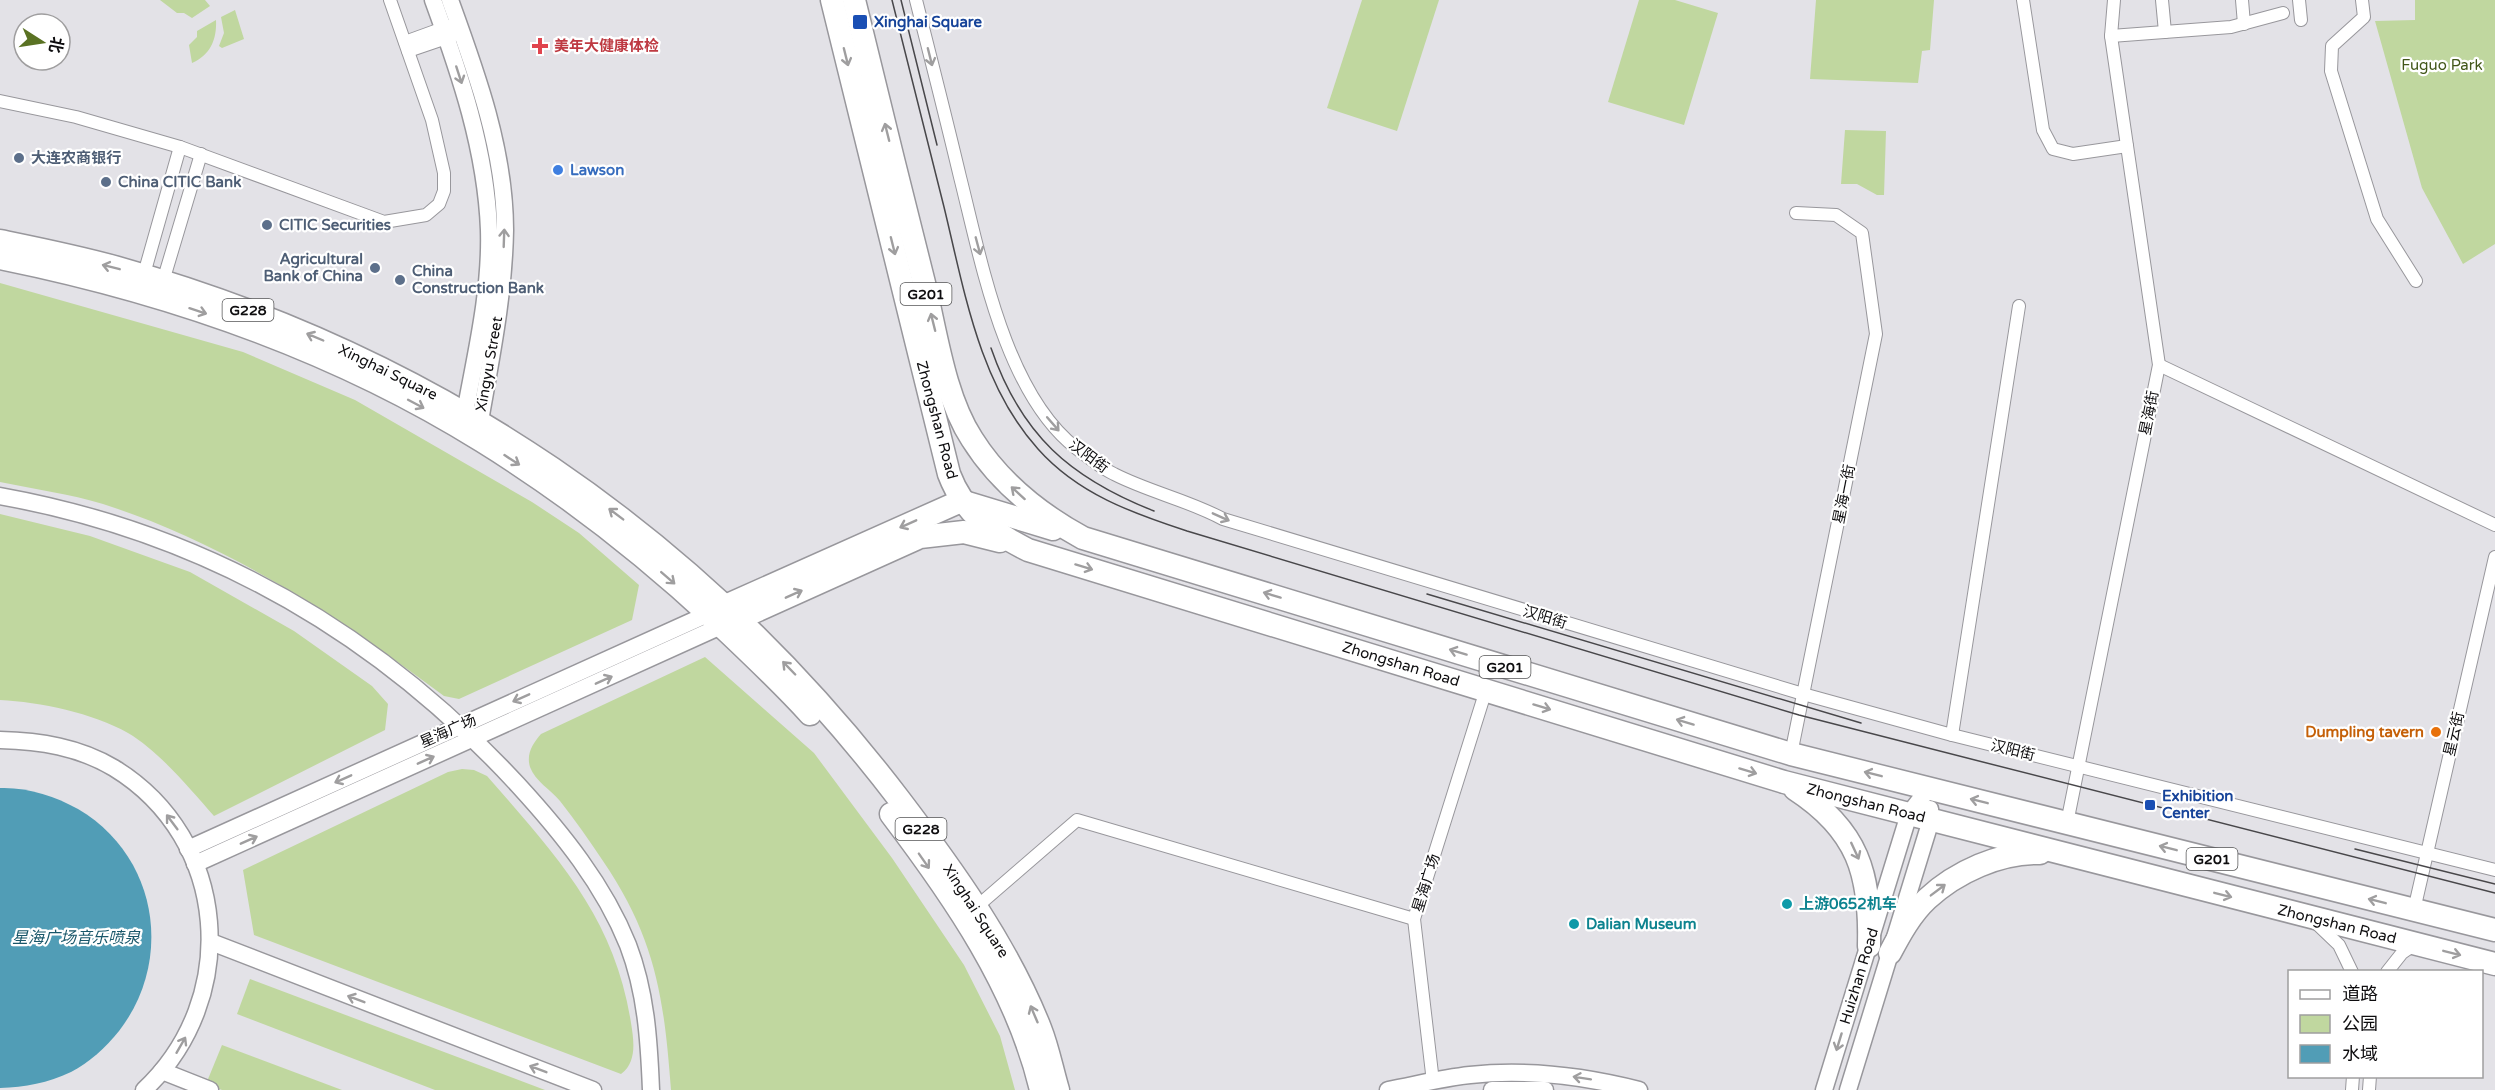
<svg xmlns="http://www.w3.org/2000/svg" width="2495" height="1090" font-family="'Varela Round','Noto Sans SC',sans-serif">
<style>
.green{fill:#c0d79f}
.water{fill:#519db6}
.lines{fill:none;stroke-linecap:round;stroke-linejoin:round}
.street-casing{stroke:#98979c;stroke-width:14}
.secondary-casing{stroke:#98979c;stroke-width:19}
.highway-casing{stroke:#98979c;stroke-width:25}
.street{stroke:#fff;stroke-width:12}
.secondary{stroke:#fff;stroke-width:16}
.highway{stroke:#fff;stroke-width:22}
.tram{stroke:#48474a;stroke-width:1.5}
.oneway{stroke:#9f9e9f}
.transit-dot{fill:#1a4fb4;stroke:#fff;stroke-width:2}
.health-dot{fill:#e0444e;stroke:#fff;stroke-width:2}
.service-dot{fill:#5c6f8a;stroke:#fff;stroke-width:2}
.shop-dot{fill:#3f7fe0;stroke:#fff;stroke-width:2}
.food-dot{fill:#e8710a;stroke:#fff;stroke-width:2}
.culture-dot{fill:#0f9aa8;stroke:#fff;stroke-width:2}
.labels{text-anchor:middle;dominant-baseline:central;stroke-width:4.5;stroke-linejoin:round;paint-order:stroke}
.shield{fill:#fff;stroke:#565657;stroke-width:1.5}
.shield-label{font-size:14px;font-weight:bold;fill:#0e0d0f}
.transit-label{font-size:15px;font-weight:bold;fill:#164399;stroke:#fff;text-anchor:start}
.health-label{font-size:15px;font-weight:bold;fill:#be3a42;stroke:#fff;text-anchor:start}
.park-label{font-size:15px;fill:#415618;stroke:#fff}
.service-label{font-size:15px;font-weight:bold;fill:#4e5e75;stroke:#fff;text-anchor:start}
.shop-label{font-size:15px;font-weight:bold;fill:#366cbe;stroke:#fff;text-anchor:start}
.street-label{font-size:15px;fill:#0e0d0f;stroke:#fff}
.food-label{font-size:15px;font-weight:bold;fill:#c56008;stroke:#fff;text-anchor:end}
.culture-label{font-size:15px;font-weight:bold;fill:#0d838f;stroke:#fff;text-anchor:start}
.water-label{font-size:16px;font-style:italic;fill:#19576a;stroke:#fff}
</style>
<rect width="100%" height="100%" fill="#e3e2e7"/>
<!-- green -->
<g class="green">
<polygon points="160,0 205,0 210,6 192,18 184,13 177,13"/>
<polygon points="1362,0 1439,0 1397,131 1327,108"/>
<polygon points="1639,0 1675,0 1718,13 1684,125 1608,102"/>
<polygon points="1816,0 1934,0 1930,50 1922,51 1918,83 1810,79"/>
<polygon points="2415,0 2495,0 2495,244 2463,264 2422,188 2375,21 2415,20"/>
<polygon points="235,10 244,39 222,48 219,46 224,33 221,17"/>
<path d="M216,20c1,20 -6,35 -24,43l-3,-18 8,-8v-6z"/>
<polygon points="1845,130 1886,131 1884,195 1877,195 1857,184 1841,184"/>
<path d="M0,283l243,69 112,48 177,102 47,31 60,52 -7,35 -173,79 -15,-3c-104,-78 -216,-152 -341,-192 -33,-10 -69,-15 -103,-22z"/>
<path d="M0,514l90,22 100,36 104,59 78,55 16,18 -3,26 -171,86c-24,-27 -54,-64 -86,-83 -35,-20 -88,-31 -128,-33z"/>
<path d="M705,657l109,96 78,105 72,107 36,71 15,54h-344c-7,-92 -15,-151 -68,-229 -14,-21 -28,-41 -43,-60 -9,-11 -25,-20 -30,-34 -4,-13 3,-24 11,-33z"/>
<path d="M462,769l12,1 13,6c68,78 128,141 144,247 3,18 6,39 -10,51l-367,-139 -11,-65 205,-98z"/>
<polygon points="250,979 545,1090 435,1090 237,1014"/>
<polygon points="222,1045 342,1090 222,1090 206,1084"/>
</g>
<!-- water -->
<path class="water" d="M0,788c27,-1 55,8 78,21 80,47 96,151 41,222 -13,16 -30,32 -48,41 -23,11 -46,15 -71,16z"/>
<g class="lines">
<!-- street casing -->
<g class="street-casing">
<g id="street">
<path d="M916,0c15,59 30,118 44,177 21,83 45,216 116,271 12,9 25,20 38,26 35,18 74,26 109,45l580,175 149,41 543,135"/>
<polyline points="2023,0 2043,130 2053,149 2073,154 2127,146"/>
<polyline points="2162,0 2165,32"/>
<polyline points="2242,0 2244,24"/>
<polyline points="2299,0 2301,20"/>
<polyline points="2362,0 2364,17 2332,46 2331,71 2377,219 2416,281"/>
<polyline points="2111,36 2231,27 2283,13"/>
<polyline points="405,42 449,26"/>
<polyline points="408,51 452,36"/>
<polyline points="0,101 76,117 180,147 384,222 426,215 439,204 444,191 444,173 432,120 390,0"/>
<polyline points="142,281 180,147"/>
<polyline points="161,288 201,154"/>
<polyline points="2159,365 2495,525"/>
<polyline points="1952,735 2019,306"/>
<polyline points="1791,754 1876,334 1862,233 1836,215 1796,213"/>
<polyline points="2067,823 2159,365 2111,36 2114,0"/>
<polyline points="973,910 1077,820 1414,919"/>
<polyline points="2414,910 2495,557"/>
<polyline points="2317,924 2339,945 2352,972"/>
<polyline points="2387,972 2402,953 2415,944"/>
<polyline points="1433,1082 1414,919 1486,690"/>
<polyline points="2352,1090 2353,1076"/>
<polyline points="2369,1090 2370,1076"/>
</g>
</g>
<!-- secondary casing -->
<g class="secondary-casing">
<g id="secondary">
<path d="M433,0c27,74 53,150 56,230 2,65 -15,131 -26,194"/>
<path d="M450,0c27,74 55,151 55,230 -1,65 -14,128 -25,191l-11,5"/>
<path d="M0,496c205,37 377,136 518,289 44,48 86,100 110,160 18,47 21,95 23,145"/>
<path d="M0,740c40,1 79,7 114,28 116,71 127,231 30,322"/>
<polyline points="188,849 708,614"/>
<polyline points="195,864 721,626"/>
<polyline points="211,942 593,1090"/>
<polyline points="162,1071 210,1090"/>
<path d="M1388,1090c27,-5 54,-12 82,-15 57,-6 114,1 169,15"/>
<polyline points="1492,1090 1545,1090"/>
<polyline points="1824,1090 1909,814 1929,788"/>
<polyline points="1848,1090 1931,820 1930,809"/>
</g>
</g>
<!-- highway casing -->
<g class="highway-casing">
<g id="highway">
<path d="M832,0l117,474c15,40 42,57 79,76l756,232 711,182"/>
<path d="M854,0c23,94 46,189 70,283 12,49 20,113 48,156 27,43 67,75 111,99l708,216 704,176"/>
<path d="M0,241c39,8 79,16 118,27 317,89 581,269 781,531 54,71 108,146 141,229 8,20 12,42 18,62"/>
<path d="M0,258c168,34 336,92 482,183 84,52 161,112 233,179 33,31 65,61 95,94"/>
<polyline points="712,612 961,501 1053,529"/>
<polyline points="727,624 920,537 964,532 1000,541"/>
<path d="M1795,789c63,41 76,85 74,157"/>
<path d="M891,814c63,83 126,174 150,276"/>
<path d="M1890,953c10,-19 21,-39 37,-54 29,-27 73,-47 113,-46"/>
</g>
</g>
<!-- street -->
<use href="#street" class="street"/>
<!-- secondary -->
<use href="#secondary" class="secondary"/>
<!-- highway -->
<use href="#highway" class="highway"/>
<!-- tram -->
<g class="tram">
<path d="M892,0c17,69 35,138 52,207 20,82 35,177 94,242 40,45 94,64 149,82l612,184 696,178"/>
<polyline points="901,0 937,145"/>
<path d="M991,348c30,87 79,130 163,163"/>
<polyline points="1427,594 1861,723"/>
<polyline points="2355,849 2495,884"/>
</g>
</g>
<!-- one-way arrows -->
<defs><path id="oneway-shaft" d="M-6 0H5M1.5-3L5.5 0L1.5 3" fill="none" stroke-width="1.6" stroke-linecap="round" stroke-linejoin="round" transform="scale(1.5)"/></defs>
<g class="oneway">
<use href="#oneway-shaft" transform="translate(846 57) rotate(76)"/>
<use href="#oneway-shaft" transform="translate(930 57) rotate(76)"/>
<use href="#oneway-shaft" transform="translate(459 75) rotate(72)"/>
<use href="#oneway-shaft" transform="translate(887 132) rotate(-104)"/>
<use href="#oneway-shaft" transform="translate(504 238) rotate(-88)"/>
<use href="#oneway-shaft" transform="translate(893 246) rotate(76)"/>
<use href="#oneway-shaft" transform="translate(978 246) rotate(75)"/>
<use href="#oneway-shaft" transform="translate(111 267) rotate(-166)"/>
<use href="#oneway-shaft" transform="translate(198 311) rotate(18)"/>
<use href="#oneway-shaft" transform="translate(933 322) rotate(-104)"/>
<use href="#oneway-shaft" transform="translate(315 337) rotate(-157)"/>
<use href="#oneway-shaft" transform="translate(416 404) rotate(28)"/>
<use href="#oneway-shaft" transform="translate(1053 424) rotate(49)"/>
<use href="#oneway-shaft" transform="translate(512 460) rotate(33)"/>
<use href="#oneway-shaft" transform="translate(1018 493) rotate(-138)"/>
<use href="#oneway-shaft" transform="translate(616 514) rotate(-143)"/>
<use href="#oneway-shaft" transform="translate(1221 517) rotate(24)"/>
<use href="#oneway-shaft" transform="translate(908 524) rotate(156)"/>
<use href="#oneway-shaft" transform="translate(1084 567) rotate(17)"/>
<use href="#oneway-shaft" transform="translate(668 578) rotate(41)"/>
<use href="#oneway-shaft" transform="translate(794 594) rotate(-24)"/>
<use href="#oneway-shaft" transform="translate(1272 595) rotate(-163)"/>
<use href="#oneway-shaft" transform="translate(1458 652) rotate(-163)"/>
<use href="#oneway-shaft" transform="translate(789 668) rotate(-134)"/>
<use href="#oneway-shaft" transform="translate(604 680) rotate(-24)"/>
<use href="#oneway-shaft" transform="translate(521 698) rotate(156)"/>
<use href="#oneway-shaft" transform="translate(1542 707) rotate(17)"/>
<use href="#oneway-shaft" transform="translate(1685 722) rotate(-163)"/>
<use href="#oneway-shaft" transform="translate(426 760) rotate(-24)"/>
<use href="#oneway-shaft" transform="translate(1748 771) rotate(17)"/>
<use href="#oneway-shaft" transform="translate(1873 774) rotate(-166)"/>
<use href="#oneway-shaft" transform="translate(343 779) rotate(156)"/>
<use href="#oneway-shaft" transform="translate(1979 801) rotate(-166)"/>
<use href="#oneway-shaft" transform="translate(172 822) rotate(-127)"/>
<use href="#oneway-shaft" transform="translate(249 840) rotate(-24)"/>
<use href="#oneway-shaft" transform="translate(2168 848) rotate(-166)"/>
<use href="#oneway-shaft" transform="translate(1855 851) rotate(65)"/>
<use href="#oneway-shaft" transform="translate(924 861) rotate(55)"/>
<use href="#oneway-shaft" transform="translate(1938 890) rotate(-37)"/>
<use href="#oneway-shaft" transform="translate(2223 895) rotate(14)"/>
<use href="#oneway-shaft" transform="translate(2377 901) rotate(-166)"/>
<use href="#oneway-shaft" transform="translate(2452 953) rotate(14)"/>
<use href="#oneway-shaft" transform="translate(356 999) rotate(-159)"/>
<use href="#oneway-shaft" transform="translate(1034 1014) rotate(-113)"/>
<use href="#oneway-shaft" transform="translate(1839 1042) rotate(107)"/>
<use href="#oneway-shaft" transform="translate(181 1045) rotate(-60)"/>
<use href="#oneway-shaft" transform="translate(538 1069) rotate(-159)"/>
<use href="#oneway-shaft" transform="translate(1582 1078) rotate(-171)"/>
</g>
<!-- markers -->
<g class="transit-dot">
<rect x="852" y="14" width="16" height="16" rx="3"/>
<rect x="2144" y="799" width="12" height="12" rx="3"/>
</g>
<path class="health-dot" d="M537 37h6v6h6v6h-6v6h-6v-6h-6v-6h6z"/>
<g class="service-dot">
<circle cx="19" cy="158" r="6"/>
<circle cx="106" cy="182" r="6"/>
<circle cx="267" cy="225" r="6"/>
<circle cx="375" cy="268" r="6"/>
<circle cx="400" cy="280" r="6"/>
</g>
<circle class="shop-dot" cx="558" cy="170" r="6"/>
<circle class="food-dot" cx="2436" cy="732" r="6"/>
<g class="culture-dot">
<circle cx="1787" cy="904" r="6"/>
<circle cx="1574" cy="924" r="6"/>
</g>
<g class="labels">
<!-- shield labels -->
<g class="shield">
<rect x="900.5" y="283" width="51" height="22" rx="4.5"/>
<rect x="222.5" y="299" width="51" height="22" rx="4.5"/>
<rect x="1479.5" y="656" width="51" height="22" rx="4.5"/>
<rect x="895.5" y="818" width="51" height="22" rx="4.5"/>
<rect x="2186.5" y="848" width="51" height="22" rx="4.5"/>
</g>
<g class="shield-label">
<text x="926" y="294">G201</text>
<text x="248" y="310">G228</text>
<text x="1505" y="667">G201</text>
<text x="921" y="829">G228</text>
<text x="2212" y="859">G201</text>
</g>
<!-- transit labels -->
<g class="transit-label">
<text x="874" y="22">Xinghai Square</text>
<text x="2162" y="796">Exhibition<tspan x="2162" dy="17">Center</tspan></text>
</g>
<!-- health labels -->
<g class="health-label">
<text x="554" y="46">美年大健康体检</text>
</g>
<!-- park labels -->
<g class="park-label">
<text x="2442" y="65">Fuguo Park</text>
</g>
<!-- service labels -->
<g class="service-label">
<text x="31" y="158">大连农商银行</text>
<text x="118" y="182">China CITIC Bank</text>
<text x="279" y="225">CITIC Securities</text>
<text x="363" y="259" text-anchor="end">Agricultural<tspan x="363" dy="17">Bank of China</tspan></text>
<text x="412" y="271">China<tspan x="412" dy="17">Construction Bank</tspan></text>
</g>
<!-- shop labels -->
<g class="shop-label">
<text x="570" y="170">Lawson</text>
</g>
<!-- street labels -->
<g class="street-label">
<text transform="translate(489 364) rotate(-80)">Xingyu Street</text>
<text transform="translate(388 372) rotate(26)">Xinghai Square</text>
<text transform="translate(2149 413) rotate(-79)">星海街</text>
<text transform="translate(937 420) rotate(75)">Zhongshan Road</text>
<text transform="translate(1089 456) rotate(37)">汉阳街</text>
<text transform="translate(1844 494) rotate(-79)">星海一街</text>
<text transform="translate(1545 617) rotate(17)">汉阳街</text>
<text transform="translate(1401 664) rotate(17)">Zhongshan Road</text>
<text transform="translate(448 731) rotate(-24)">星海广场</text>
<text transform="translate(2454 734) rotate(-77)">星云街</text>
<text transform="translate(2013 750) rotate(14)">汉阳街</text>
<text transform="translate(1866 803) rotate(14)">Zhongshan Road</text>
<text transform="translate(1426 883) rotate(-73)">星海广场</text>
<text transform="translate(976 911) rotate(57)">Xinghai Square</text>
<text transform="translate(2337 924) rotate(14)">Zhongshan Road</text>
<text transform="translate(1859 976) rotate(-73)">Huizhan Road</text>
</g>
<!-- food labels -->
<g class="food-label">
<text x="2424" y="732">Dumpling tavern</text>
</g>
<!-- culture labels -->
<g class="culture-label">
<text x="1799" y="904">上游0652机车</text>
<text x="1586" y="924">Dalian Museum</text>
</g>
<!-- water labels -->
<g class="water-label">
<text x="76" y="938">星海广场音乐喷泉</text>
</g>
</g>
<!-- legend -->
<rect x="2288" y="970" width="195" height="108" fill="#ffffff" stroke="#9f9e9f" stroke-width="1.5"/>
<rect x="2300" y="990" width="30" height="9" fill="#ffffff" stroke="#9f9e9f" stroke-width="1.5"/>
<text x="2342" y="1000" font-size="18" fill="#0e0d0f">道路</text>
<rect x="2300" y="1015" width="30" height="18" fill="#c0d79f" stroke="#9f9e9f" stroke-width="1.5"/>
<text x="2342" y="1030" font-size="18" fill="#0e0d0f">公园</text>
<rect x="2300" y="1045" width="30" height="18" fill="#519db6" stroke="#9f9e9f" stroke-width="1.5"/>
<text x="2342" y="1060" font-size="18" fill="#0e0d0f">水域</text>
<!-- north arrow -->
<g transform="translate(42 42) rotate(102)"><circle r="28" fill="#ffffff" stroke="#9f9e9f" stroke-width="1.5"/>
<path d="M0-4.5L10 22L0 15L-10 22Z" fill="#5a7223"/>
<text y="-9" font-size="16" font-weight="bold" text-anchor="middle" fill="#0e0d0f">北</text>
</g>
</svg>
